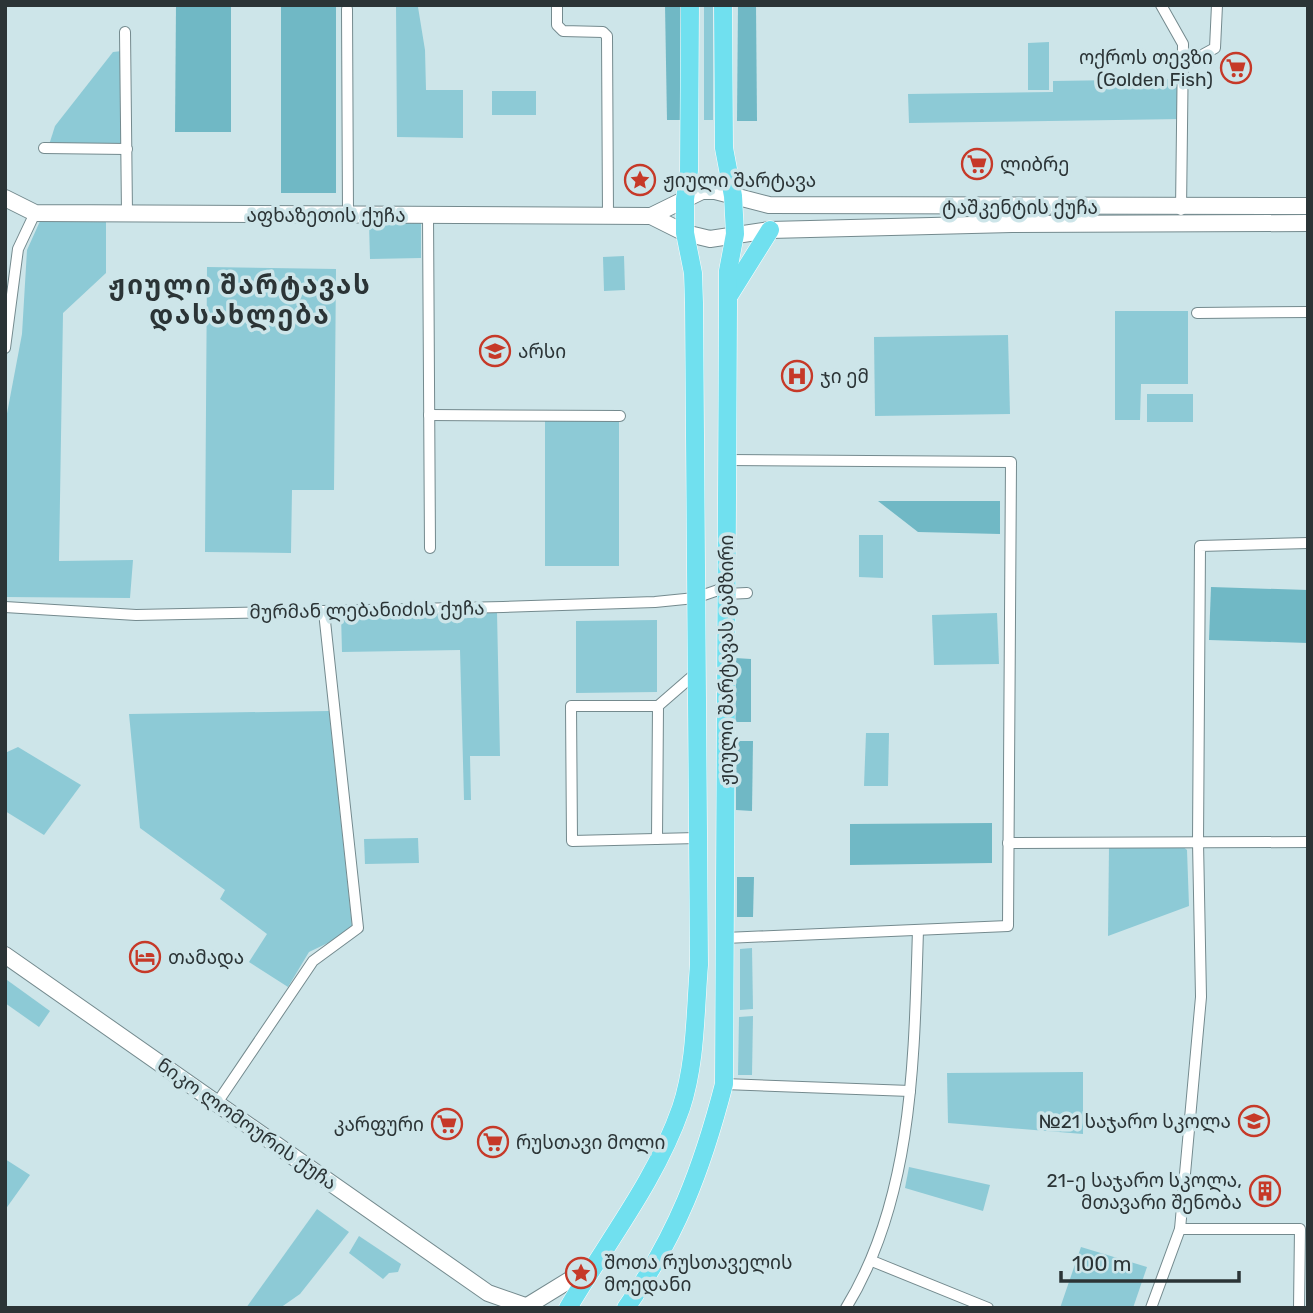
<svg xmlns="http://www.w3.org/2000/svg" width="1313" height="1313" font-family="Rubik,'Noto Sans Georgian',sans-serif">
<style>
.green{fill:#8dcad6}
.forest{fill:#70b8c5}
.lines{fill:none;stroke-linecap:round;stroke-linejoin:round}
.street-casing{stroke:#748a8e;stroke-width:12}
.secondary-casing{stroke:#748a8e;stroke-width:18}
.primary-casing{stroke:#fff;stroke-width:19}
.street{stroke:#fff;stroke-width:10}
.secondary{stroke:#fff;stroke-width:16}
.primary{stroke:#70e0ef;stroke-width:18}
.labels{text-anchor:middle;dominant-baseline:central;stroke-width:7;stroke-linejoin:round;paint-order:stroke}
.poi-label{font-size:19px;fill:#2b3436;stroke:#cde5e9;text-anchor:start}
.street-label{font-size:19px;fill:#2b3436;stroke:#cde5e9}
.district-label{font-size:26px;font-weight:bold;letter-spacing:2px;fill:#2b3436;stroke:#cde5e9}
</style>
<rect width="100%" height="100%" fill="#cde5e9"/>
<!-- green -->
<g class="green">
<polygon points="396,5 418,7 425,50 426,90 463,90 463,138 397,137"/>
<rect x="704" y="5" width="9" height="115"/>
<polygon points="1049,42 1049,90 1028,90 1028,43"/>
<polygon points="122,51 123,145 49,145 55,126 113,52"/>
<polygon points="1182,79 1182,119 909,123 908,94 1053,92 1053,81"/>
<rect x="492" y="91" width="44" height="24"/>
<polygon points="41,219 106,220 106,273 63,313 59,561 133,560 130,598 5,597 5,424 22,334 27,250"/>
<polygon points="421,222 421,258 370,259 369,223"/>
<polygon points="624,256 625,290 604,291 603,257"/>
<polygon points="207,267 336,269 334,490 292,490 291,553 205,552"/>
<polygon points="1115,311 1188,311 1188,384 1141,384 1140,420 1115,420"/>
<polygon points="1008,335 1010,414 875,416 874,337"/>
<rect x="1147" y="394" width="46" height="28"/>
<rect x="545" y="418" width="74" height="148"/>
<polygon points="859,535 883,535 883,578 859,577"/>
<polygon points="497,612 500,756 470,756 471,800 464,800 460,650 342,652 341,615"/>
<polygon points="997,613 999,664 934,665 932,615"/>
<polygon points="657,620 657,692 576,693 576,621"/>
<polygon points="329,711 352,926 332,941 309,952 288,987 249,962 267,934 220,899 225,890 140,828 129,714"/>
<polygon points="866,733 889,733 888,786 864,786"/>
<polygon points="18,747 81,785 44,835 5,811 5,753"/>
<polygon points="418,838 419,863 365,864 364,839"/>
<polygon points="1182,846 1187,850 1189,906 1108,936 1109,847"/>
<polygon points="752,948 753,1009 740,1010 740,949"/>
<polygon points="7,980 50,1011 39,1027 5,1003"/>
<polygon points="753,1016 752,1075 738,1075 739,1017"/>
<polygon points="1083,1072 1083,1134 948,1123 947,1073"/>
<polygon points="5,1159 30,1175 5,1210"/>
<polygon points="909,1167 990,1185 983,1211 905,1188"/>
<polygon points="317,1209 349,1232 300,1294 280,1308 246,1308"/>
<polygon points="359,1236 401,1264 398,1272 389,1273 383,1279 349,1253"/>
<polygon points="1081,1247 1147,1267 1133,1308 1060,1308"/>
</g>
<!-- forest -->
<g class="forest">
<polygon points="176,5 231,5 231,132 175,132"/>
<rect x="281" y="5" width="55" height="188"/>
<polygon points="665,5 681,5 682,120 667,120"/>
<polygon points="738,5 756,5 757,121 737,121"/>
<polygon points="878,501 1000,501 1000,534 918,532"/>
<polygon points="1211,587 1308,590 1308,643 1209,640"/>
<polygon points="735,658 751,659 751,722 734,722"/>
<polygon points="736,741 753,741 752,811 736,810"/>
<polygon points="992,823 992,863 850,865 850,824"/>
<polygon points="737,877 754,877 753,917 737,917"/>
</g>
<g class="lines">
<!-- street casing -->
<g class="street-casing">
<g id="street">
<polyline points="557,5 557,25 563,31 603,32 607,36 608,216"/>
<polyline points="1161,5 1183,44 1181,210"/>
<polyline points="347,9 348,215"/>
<polyline points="125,32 127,214"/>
<polyline points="1184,65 1215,48 1217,5"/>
<polyline points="44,148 127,149"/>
<polyline points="428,215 430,548"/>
<polyline points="1197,313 1308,312"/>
<polyline points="5,348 18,249 35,213"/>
<polyline points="429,415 620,416"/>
<polyline points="726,594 747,593"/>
<polyline points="5,607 136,615 503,607 655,602 695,598 727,587"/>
<polyline points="658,706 571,706 572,841 697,838"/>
<polyline points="657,839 658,706 696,673"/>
<polyline points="1008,843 1308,842"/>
<polyline points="725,938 1008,926 1011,462 727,460"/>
<polyline points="724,1084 910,1091"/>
<polyline points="217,1103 313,961 358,928 324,612"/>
<polyline points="1180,1229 1300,1229 1299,1308"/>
<polyline points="872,1261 988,1308"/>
<path d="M846,1308c68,-111 68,-252 72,-378"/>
<polyline points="1151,1308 1180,1229 1201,997 1198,842 1200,546 1308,543"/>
</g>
</g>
<!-- secondary casing -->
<g class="secondary-casing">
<g id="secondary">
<polyline points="5,198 35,213 651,216 685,233 710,239 770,230 1012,224 1308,223"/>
<polyline points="651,216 702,191 715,191 769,205 1308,206"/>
<polyline points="5,955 488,1293 531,1308"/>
<polyline points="524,1308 594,1265"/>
</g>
</g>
<!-- primary casing -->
<g class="primary-casing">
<g id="primary">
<polyline points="730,294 770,230"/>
<path d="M568,1308c39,-66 88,-128 113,-200 15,-45 14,-95 18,-143l-5,-662 -1,-30 -8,-40v-34l4,-28 1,-166"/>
<path d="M626,1308c51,-73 76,-139 98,-224l4,-779v-34l7,-37 -2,-38 -9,-48 -1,-143"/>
</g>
</g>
<!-- street -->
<use href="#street" class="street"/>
<!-- secondary -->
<use href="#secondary" class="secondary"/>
<!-- primary -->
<use href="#primary" class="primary"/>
</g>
<!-- icons -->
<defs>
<g id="supermarket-ring" transform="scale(1.575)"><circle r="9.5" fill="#cde5e9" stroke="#c63928" stroke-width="1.5"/><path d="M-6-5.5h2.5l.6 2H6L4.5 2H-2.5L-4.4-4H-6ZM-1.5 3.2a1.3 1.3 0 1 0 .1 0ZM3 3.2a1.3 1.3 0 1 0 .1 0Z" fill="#c63928"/></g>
<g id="sight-ring" transform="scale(1.575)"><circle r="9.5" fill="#cde5e9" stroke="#c63928" stroke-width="1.5"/><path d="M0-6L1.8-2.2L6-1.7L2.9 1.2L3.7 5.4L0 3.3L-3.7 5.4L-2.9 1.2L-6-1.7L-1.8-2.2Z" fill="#c63928"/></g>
<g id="university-ring" transform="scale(1.575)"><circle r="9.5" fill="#cde5e9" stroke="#c63928" stroke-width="1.5"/><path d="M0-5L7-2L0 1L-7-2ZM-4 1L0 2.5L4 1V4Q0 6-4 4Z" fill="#c63928"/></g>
<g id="hospital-ring" transform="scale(1.575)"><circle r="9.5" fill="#cde5e9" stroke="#c63928" stroke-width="1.5"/><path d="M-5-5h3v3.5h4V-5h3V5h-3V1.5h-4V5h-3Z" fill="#c63928"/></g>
<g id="hotel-ring" transform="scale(1.575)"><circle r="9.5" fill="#cde5e9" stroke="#c63928" stroke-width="1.5"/><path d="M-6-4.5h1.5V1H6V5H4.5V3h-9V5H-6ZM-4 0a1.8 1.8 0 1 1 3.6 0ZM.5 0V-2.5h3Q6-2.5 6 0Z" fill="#c63928"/></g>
<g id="school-ring" transform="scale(1.575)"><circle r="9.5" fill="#cde5e9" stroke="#c63928" stroke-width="1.5"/><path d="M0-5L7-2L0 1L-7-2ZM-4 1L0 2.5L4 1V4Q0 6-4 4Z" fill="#c63928"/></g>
<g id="building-ring" transform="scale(1.575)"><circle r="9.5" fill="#cde5e9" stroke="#c63928" stroke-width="1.5"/><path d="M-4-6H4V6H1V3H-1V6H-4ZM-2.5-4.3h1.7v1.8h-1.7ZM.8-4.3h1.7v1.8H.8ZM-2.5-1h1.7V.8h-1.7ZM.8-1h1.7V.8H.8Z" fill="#c63928"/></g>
</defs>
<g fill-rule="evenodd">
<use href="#supermarket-ring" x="1236" y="68"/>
<use href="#supermarket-ring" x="977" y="164"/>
<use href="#sight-ring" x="640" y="180"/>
<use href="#university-ring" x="495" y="351"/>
<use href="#hospital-ring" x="797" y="376"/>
<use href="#hotel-ring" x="145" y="957"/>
<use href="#school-ring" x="1254" y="1121"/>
<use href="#supermarket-ring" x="447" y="1124"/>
<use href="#supermarket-ring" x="493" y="1142"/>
<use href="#building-ring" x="1265" y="1191"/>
<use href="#sight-ring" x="581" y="1273"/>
</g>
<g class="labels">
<!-- poi labels -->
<g class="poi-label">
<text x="1213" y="57" text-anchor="end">ოქროს თევზი<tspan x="1213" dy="22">(Golden Fish)</tspan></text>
<text x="1000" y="164">ლიბრე</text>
<text x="663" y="180">ჟიული შარტავა</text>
<text x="518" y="351">არსი</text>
<text x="820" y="376">ჯი ემ</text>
<text x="168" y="957">თამადა</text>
<text x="1231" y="1121" text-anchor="end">№21 საჯარო სკოლა</text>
<text x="424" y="1124" text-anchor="end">კარფური</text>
<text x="516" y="1142">რუსთავი მოლი</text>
<text x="1242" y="1180" text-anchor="end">21-ე საჯარო სკოლა,<tspan x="1242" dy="22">მთავარი შენობა</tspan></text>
<text x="604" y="1262">შოთა რუსთაველის<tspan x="604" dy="22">მოედანი</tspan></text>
</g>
<!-- street labels -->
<g class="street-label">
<text x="1020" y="207">ტაშკენტის ქუჩა</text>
<text x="326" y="215">აფხაზეთის ქუჩა</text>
<text transform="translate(367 610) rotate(-1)">მურმან ლებანიძის ქუჩა</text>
<text transform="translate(726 660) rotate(-90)">ჟიული შარტავას გამზირი</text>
<text transform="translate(247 1124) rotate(35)">ნიკო ლომოურის ქუჩა</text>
</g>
<!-- district labels -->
<g class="district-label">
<text x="240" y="285">ჟიული შარტავას<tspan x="240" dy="30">დასახლება</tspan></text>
</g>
</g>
<!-- border -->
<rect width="1313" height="1313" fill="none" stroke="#2b3436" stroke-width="14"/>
<!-- scale -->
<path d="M1061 1271v10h178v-10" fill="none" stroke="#2b3436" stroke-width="3.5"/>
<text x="1072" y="1271" font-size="21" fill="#2b3436" stroke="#cde5e9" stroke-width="5" paint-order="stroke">100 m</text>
</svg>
